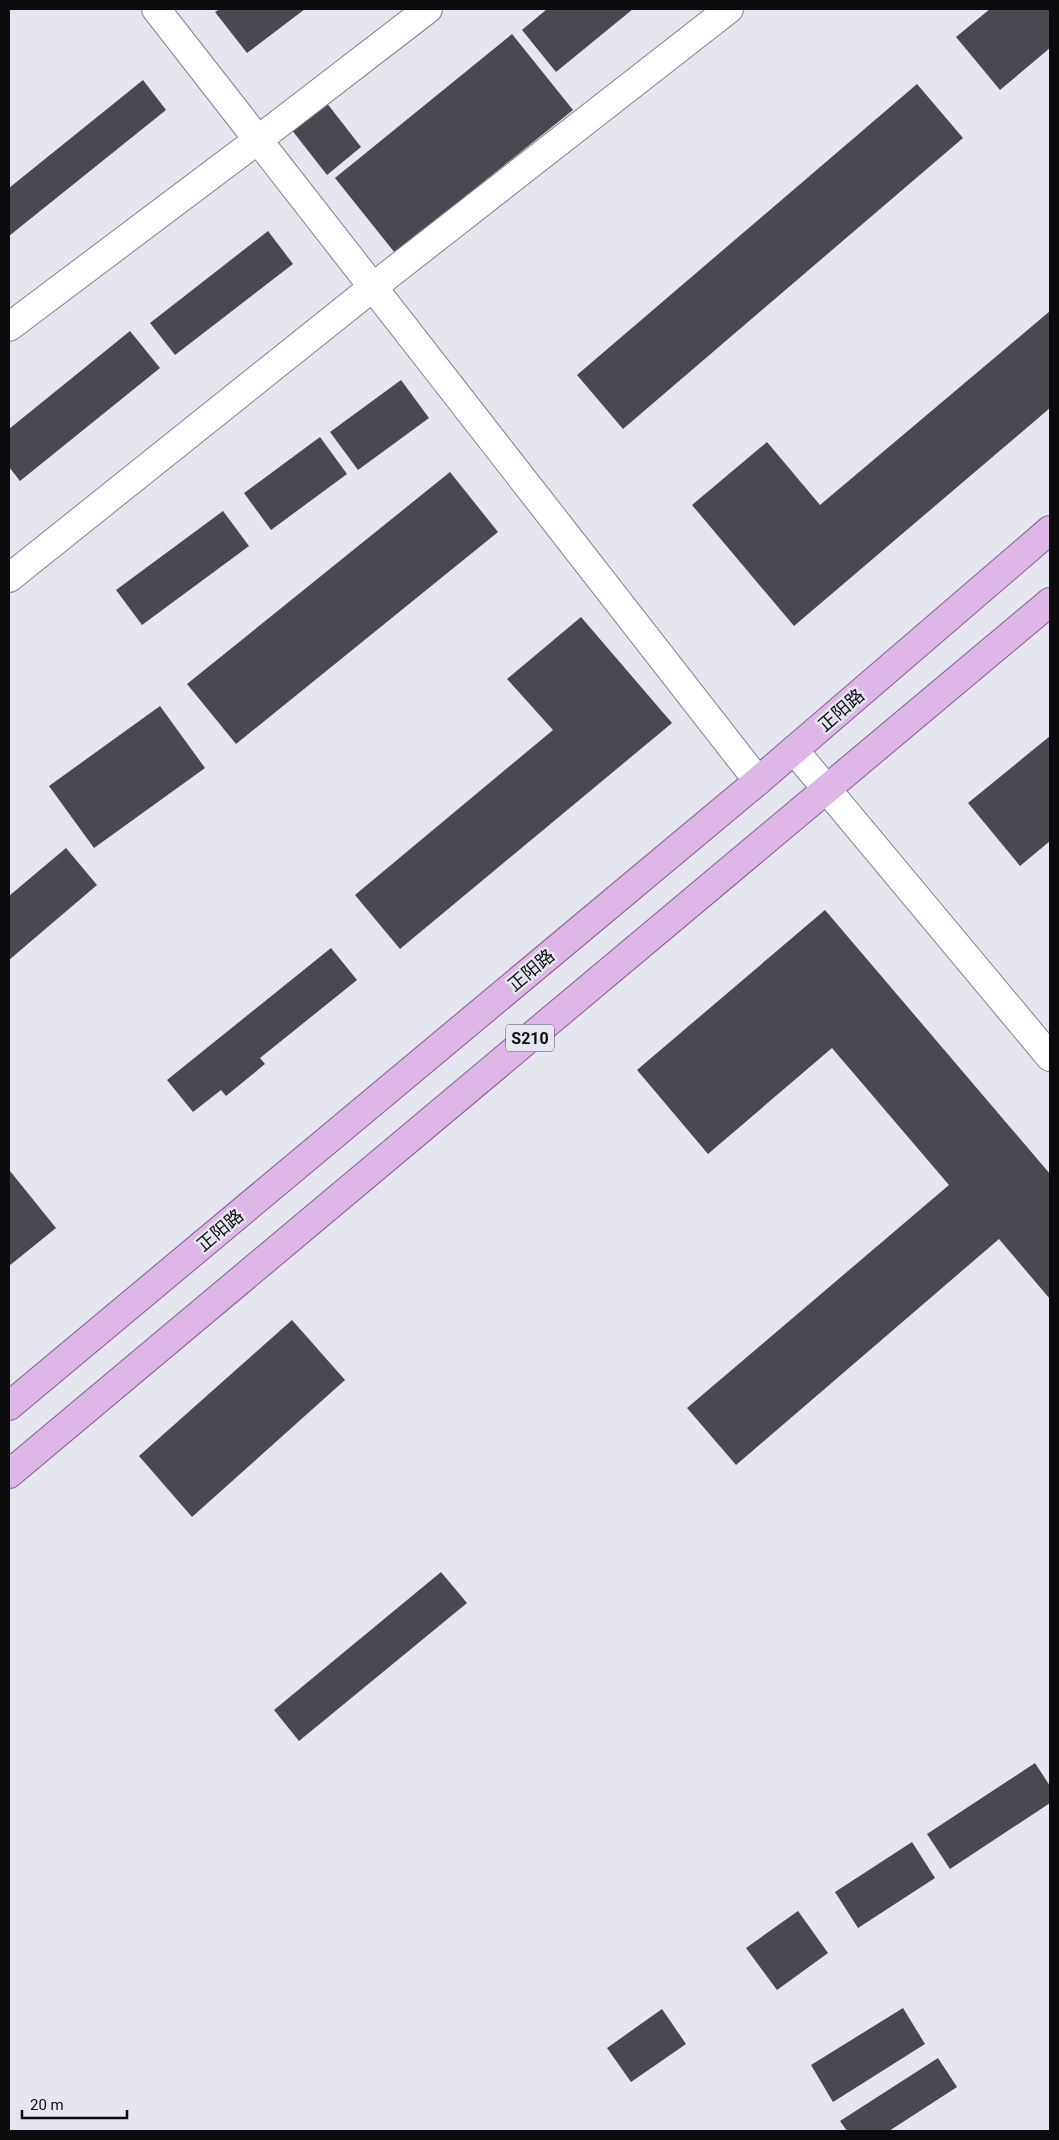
<svg xmlns="http://www.w3.org/2000/svg" width="1059" height="2140" font-family="Roboto,'Noto Sans SC',sans-serif">
<style>
.building{fill:#484951}
.lines{fill:none;stroke-linecap:round;stroke-linejoin:round}
.minor-casing{stroke:#81818b;stroke-width:30}
.tertiary-casing{stroke:#81818b;stroke-width:30}
.primary-casing{stroke:#855d91;stroke-width:30}
.minor{stroke:#fff;stroke-width:28}
.tertiary{stroke:#fff;stroke-width:28}
.primary{stroke:#ddb8e7;stroke-width:28}
.labels{text-anchor:middle;dominant-baseline:central;stroke-width:5;stroke-linejoin:round;paint-order:stroke}
.shield{fill:#e6e6f1;stroke:#4d4d52;stroke-width:1}
.shield-label{font-size:16px;font-weight:bold;fill:#0b0b0e}
.street-label{font-size:18px;fill:#0b0b0e;stroke:#e6e6f1}
</style>
<rect width="100%" height="100%" fill="#e6e6f1"/>
<!-- building -->
<g class="building">
<polygon points="220,9 305,9 247,53 215,12"/>
<polygon points="547,9 633,9 556,72 522,30"/>
<polygon points="990,9 1050,9 1050,48 1000,90 956,37"/>
<polygon points="512,34 573,110 395,253 335,178"/>
<polygon points="143,80 166,110 9,236 9,188"/>
<polygon points="917,84 963,138 623,429 577,375"/>
<polygon points="326,102 361,147 327,175 291,129"/>
<polygon points="268,231 293,264 175,355 150,323"/>
<polygon points="1050,311 1050,408 794,626 692,505 767,442 820,505"/>
<polygon points="130,331 160,368 20,481 9,467 9,429"/>
<polygon points="401,380 429,418 358,470 330,432"/>
<polygon points="320,437 347,474 271,530 244,493"/>
<polygon points="450,472 498,532 236,744 187,684"/>
<polygon points="223,511 249,546 142,625 116,590"/>
<polygon points="581,617 672,723 400,949 355,895 553,730 507,679"/>
<polygon points="160,706 205,768 94,848 49,786"/>
<polygon points="1050,736 1050,841 1020,866 968,803"/>
<polygon points="66,848 97,885 9,960 9,896"/>
<polygon points="825,910 1050,1174 1050,1299 999,1239 736,1465 687,1408 949,1185 832,1048 708,1154 637,1070"/>
<polygon points="331,948 357,980 260,1058 265,1064 226,1096 221,1090 193,1112 167,1080"/>
<polygon points="10,1171 56,1228 9,1266 9,1172"/>
<polygon points="292,1320 345,1380 192,1517 139,1456"/>
<polygon points="441,1572 467,1603 299,1741 274,1710"/>
<polygon points="1035,1763 1050,1786 1050,1803 950,1869 927,1834"/>
<polygon points="912,1842 935,1878 858,1928 835,1892"/>
<polygon points="798,1911 828,1953 777,1990 746,1948"/>
<polygon points="903,2008 925,2044 833,2102 811,2065"/>
<polygon points="662,2009 686,2044 631,2082 607,2048"/>
<polygon points="938,2058 957,2087 889,2131 847,2131 840,2121"/>
</g>
<g class="lines">
<!-- minor casing -->
<g class="minor-casing">
<g id="minor">
<polyline points="9,327 259,139 428,9"/>
<polyline points="9,578 373,287 729,9"/>
<polyline points="794,750 1050,1057"/>
</g>
</g>
<!-- tertiary casing -->
<g class="tertiary-casing">
<polyline id="tertiary" points="156,9 758,781"/>
</g>
<!-- primary casing -->
<g class="primary-casing">
<g id="primary">
<polyline points="9,1406 758,781 1050,530"/>
<polyline points="9,1474 1050,602"/>
</g>
</g>
<!-- minor -->
<use href="#minor" class="minor"/>
<!-- tertiary -->
<use href="#tertiary" class="tertiary"/>
<!-- primary -->
<use href="#primary" class="primary"/>
</g>
<g class="labels">
<!-- shield labels -->
<rect class="shield" x="506" y="1024.5" width="48" height="27" rx="4"/>
<g class="shield-label">
<text x="530" y="1038">S210</text>
</g>
<!-- street labels -->
<g class="street-label">
<text transform="translate(841 710) rotate(-41)">正阳路</text>
<text transform="translate(531 970) rotate(-40)">正阳路</text>
<text transform="translate(220 1230) rotate(-40)">正阳路</text>
</g>
</g>
<!-- border -->
<rect width="1059" height="2140" fill="none" stroke="#0b0b0e" stroke-width="20"/>
<!-- scale -->
<path d="M22 2110v8h105v-8" fill="none" stroke="#0b0b0e" stroke-width="2.5"/>
<text x="30" y="2110" font-size="15" fill="#0b0b0e" stroke="#e6e6f1" stroke-width="4" paint-order="stroke">20 m</text>
</svg>
